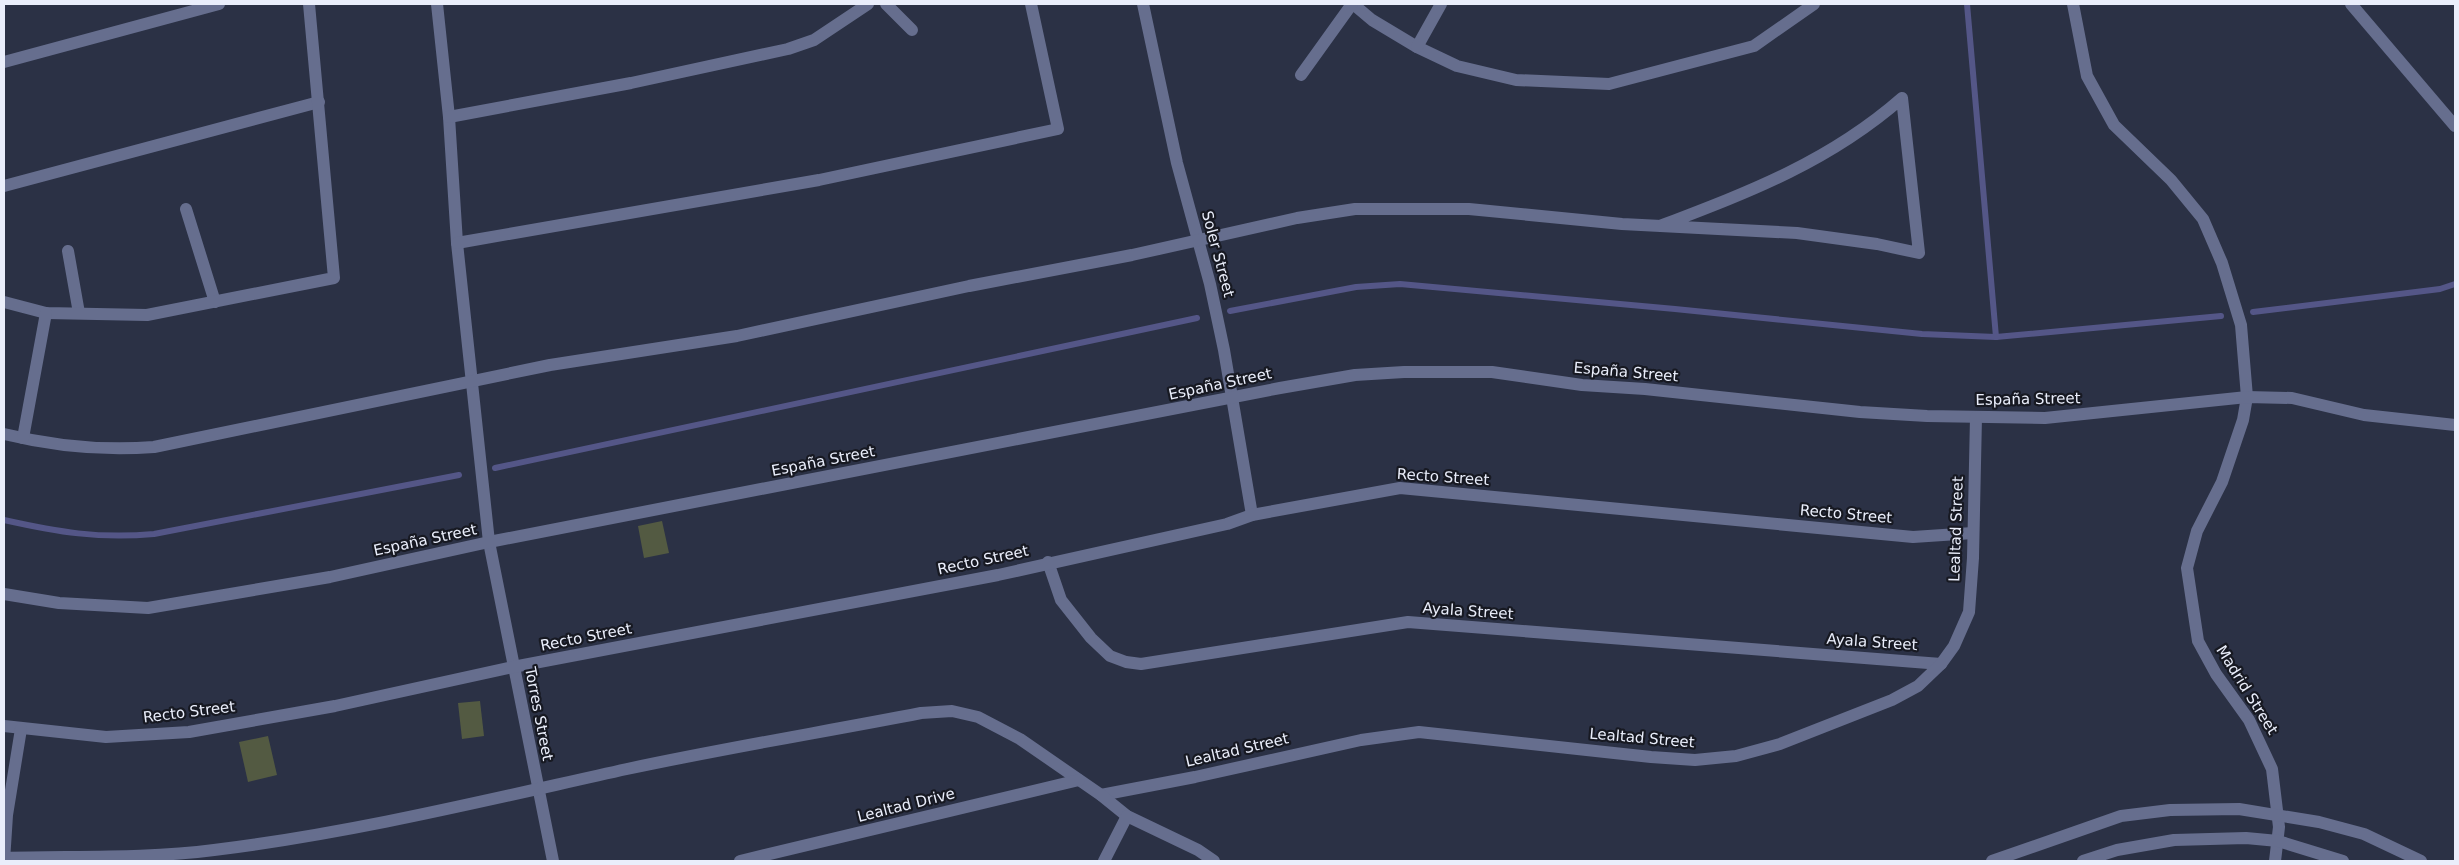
<svg xmlns="http://www.w3.org/2000/svg" width="2459" height="865" font-family="'DejaVu Sans',sans-serif">
<style>
.lines{fill:none;stroke-linecap:round;stroke-linejoin:round}
.stream{stroke:#545687;stroke-width:6}
.building{fill:#535a42}
.minor{stroke:#666e8e;stroke-width:12}
.labels{text-anchor:middle;dominant-baseline:central;stroke-width:4.5;stroke-linejoin:round;paint-order:stroke}
.street-label{font-size:15px;fill:#eaeefb;stroke:#171922}
</style>
<rect width="100%" height="100%" fill="#2b3145"/>
<g class="lines">
<!-- stream -->
<g class="stream">
<polyline points="1967,4 1996,337"/>
<polyline points="1230,311 1356,287 1400,284 1675,309 1922,334 1996,337 2221,316"/>
<polyline points="2253,312 2440,289 2455,284"/>
<polyline points="495,468 1197,318"/>
<path d="M4,520c54,12 94,19 150,14l305,-59"/>
</g>
</g>
<!-- building -->
<g class="building">
<polygon points="662,521 669,553 644,558 638,526"/>
<polygon points="480,701 484,736 462,739 458,703"/>
<polygon points="268,736 277,775 248,782 239,742"/>
</g>
<g class="lines">
<!-- minor -->
<g class="minor">
<polyline points="437,4 449,117 457,243 489,542 553,861"/>
<polyline points="886,4 912,30"/>
<polyline points="1143,4 1177,163 1210,284 1224,350 1252,515"/>
<polyline points="1353,4 1372,20 1417,47 1457,66 1516,80 1609,84 1754,46 1814,4"/>
<polyline points="2073,4 2087,76 2114,125 2171,180 2203,219 2222,263 2241,325 2247,397 2243,420 2222,482 2197,531 2187,568 2198,641 2216,674 2249,720 2272,769 2279,827 2275,861"/>
<polyline points="2351,4 2455,126"/>
<polyline points="1417,47 1441,4"/>
<polyline points="4,62 219,4"/>
<polyline points="1301,75 1352,4"/>
<polyline points="449,117 631,83 788,49 814,40 868,4"/>
<polyline points="4,186 319,102"/>
<polyline points="186,209 215,302"/>
<polyline points="457,243 819,180 1058,129 1031,4"/>
<polyline points="68,251 79,313"/>
<polyline points="4,302 46,313 147,315 334,278 309,4"/>
<path d="M4,434c49,12 99,17 150,13l396,-82 187,-29 232,-50 163,-31 165,-37 58,-9h114l153,15 175,9 80,11 42,9 -17,-155c-73,64 -153,94 -242,128"/>
<polyline points="23,438 46,313"/>
<polyline points="1048,562 1061,600 1091,638 1110,656 1126,662 1141,664 1408,622 1941,664"/>
<polyline points="4,594 59,603 148,608 330,577 489,542 1280,388 1355,375 1404,372 1492,372 1582,385 1645,389 1860,412 1927,416 2045,418 2247,397 2292,398 2364,415 2455,425"/>
<polyline points="4,726 106,737 189,732 335,706 513,667 998,575 1227,524 1252,515 1400,488 1913,537 1973,533"/>
<polyline points="1101,795 1195,777 1361,740 1419,732 1651,757 1695,760 1736,756 1780,744 1892,700 1918,686 1941,664 1954,646 1969,612 1973,558 1976,417"/>
<path d="M4,858c70,-2 141,1 210,-8 139,-17 277,-51 413,-81 98,-21 196,-37 294,-56l31,-2 26,6 42,22 81,56 26,21 71,34 16,11"/>
<polyline points="4,861 7,815 21,729"/>
<polyline points="740,861 1079,780"/>
<polyline points="1104,861 1127,816"/>
<polyline points="1992,861 2121,816 2170,810 2239,809 2319,822 2364,834 2421,861"/>
<polyline points="2083,861 2117,850 2174,840 2246,838 2278,841 2343,861"/>
</g>
</g>
<g class="labels">
<!-- street labels -->
<g class="street-label">
<text transform="translate(1218 254) rotate(75)">Soler Street</text>
<text transform="translate(1626 372) rotate(5)">España Street</text>
<text transform="translate(1220 384) rotate(-12)">España Street</text>
<text transform="translate(2028 399) rotate(-1)">España Street</text>
<text transform="translate(823 461) rotate(-11)">España Street</text>
<text transform="translate(1443 477) rotate(4)">Recto Street</text>
<text transform="translate(1846 514) rotate(5)">Recto Street</text>
<text transform="translate(1956 529) rotate(-88)">Lealtad Street</text>
<text transform="translate(425 540) rotate(-12)">España Street</text>
<text transform="translate(983 560) rotate(-12)">Recto Street</text>
<text transform="translate(1468 611) rotate(4)">Ayala Street</text>
<text transform="translate(586 637) rotate(-11)">Recto Street</text>
<text transform="translate(1872 642) rotate(4)">Ayala Street</text>
<text transform="translate(2247 690) rotate(58)">Madrid Street</text>
<text transform="translate(189 712) rotate(-7)">Recto Street</text>
<text transform="translate(539 714) rotate(79)">Torres Street</text>
<text transform="translate(1642 738) rotate(5)">Lealtad Street</text>
<text transform="translate(1237 750) rotate(-13)">Lealtad Street</text>
<text transform="translate(906 805) rotate(-14)">Lealtad Drive</text>
</g>
</g>
<!-- border -->
<rect width="2459" height="865" fill="none" stroke="#eaeefb" stroke-width="10"/>
</svg>
